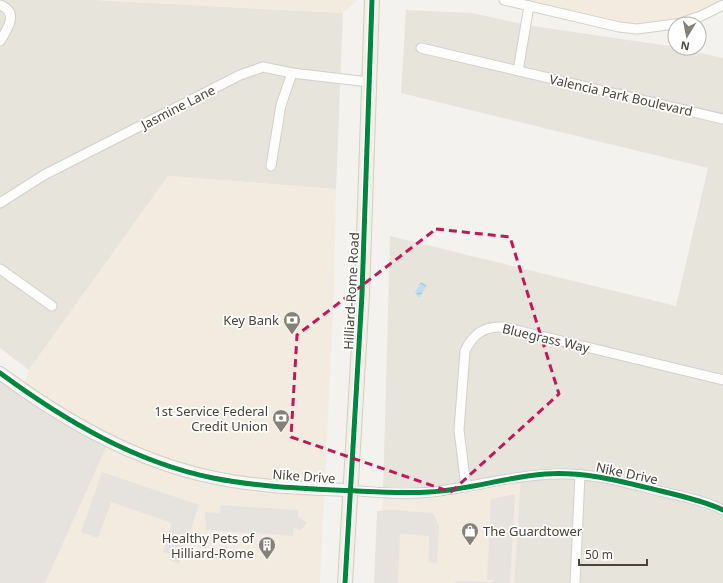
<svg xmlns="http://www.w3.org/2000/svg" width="723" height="583" font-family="'Noto Sans',sans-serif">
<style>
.residential{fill:#e7e4dc}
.commercial{fill:#f3ebdf}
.industrial{fill:#e6e2de}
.parking{fill:#e6e3df}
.water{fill:url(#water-waves)}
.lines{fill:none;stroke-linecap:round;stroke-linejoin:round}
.street-casing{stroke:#d2d0cb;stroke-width:11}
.secondary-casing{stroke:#d3cfc5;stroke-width:14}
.primary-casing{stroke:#d6cebb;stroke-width:16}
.street{stroke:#fdfdfc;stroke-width:9}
.secondary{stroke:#f7f6f1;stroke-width:12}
.primary{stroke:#f2efe6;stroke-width:14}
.cycleway-casing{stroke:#fff;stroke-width:8}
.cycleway{stroke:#00873e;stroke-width:5}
.marked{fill:none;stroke:#c2185b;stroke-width:3;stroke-dasharray:8 5;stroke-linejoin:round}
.labels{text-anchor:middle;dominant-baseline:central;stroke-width:3.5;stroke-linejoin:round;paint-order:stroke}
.street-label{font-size:13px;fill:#4b4439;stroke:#fff}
.poi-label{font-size:13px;fill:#4b4439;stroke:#fff;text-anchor:end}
</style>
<defs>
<pattern id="water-waves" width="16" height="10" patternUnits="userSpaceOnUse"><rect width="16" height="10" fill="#c0ddf1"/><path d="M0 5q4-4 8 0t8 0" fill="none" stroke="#a6bfcf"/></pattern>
</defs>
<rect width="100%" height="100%" fill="#f4f2ee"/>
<!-- residential -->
<g class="residential">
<polygon points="0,0 97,0 343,13 336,189 168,176 29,370 0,348"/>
<polygon points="406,10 472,13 526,25 669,46 723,58 723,583 514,583 520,477 383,493 390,236 676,306 708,168 401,93"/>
</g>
<!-- commercial -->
<g class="commercial">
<polygon points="97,0 358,0 343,13"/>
<polygon points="504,0 723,0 723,5 701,16 637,29"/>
<polygon points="168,176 336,189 334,294 320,583 45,583 109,441 22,389 29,370"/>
<polygon points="521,477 514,583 377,583 383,493 430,492"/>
</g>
<!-- industrial -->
<polygon class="industrial" points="0,373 109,441 45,583 0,583"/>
<!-- parking -->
<g class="parking">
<polygon points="102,472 199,505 179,564 170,561 172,555 163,552 172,523 111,502 98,538 81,532"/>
<polygon points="515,494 510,583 455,583 456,581 494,582 494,580 487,580 491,499"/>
<polygon points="221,505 298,510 298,516 307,523 300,531 294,527 293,536 206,530 205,512 218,513 220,511"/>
<polygon points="392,510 433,513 439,526 437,563 428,562 429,536 400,534 398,583 374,583 377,511"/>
</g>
<!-- water -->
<polygon class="water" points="421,282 427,285 420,297 418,297 415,292"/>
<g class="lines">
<!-- street casing -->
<g class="street-casing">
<g id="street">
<polyline points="504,0 619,27 637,29 675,24"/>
<path d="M0,5c19,7 8,24 0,36"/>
<polyline points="677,24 701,16 723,5"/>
<polyline points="421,48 723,119"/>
<polyline points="518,71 529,6"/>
<polyline points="271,166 281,105 292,73"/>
<polyline points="0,203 44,175 240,75 263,67 292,73 369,82"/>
<polyline points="0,269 52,306"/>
<path d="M466,487l-7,-57 6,-79c8,-17 19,-25 38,-24l220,53"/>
<path d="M350,490c27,3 55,5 82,2 43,-5 85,-18 129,-18 33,-1 66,9 98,17 21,5 45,9 64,19"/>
<polyline points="575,583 580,474"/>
</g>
</g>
<!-- secondary casing -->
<g class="secondary-casing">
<path id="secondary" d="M0,373c64,47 132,87 211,104 45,10 93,11 139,13"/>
</g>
<!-- primary casing -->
<g class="primary-casing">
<polyline id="primary" points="345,583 362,294 372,0"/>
</g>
<!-- street -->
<use href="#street" class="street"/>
<!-- secondary -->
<use href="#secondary" class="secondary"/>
<!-- primary -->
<use href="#primary" class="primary"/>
<!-- cycleway casing -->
<g class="cycleway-casing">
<g id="cycleway">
<path d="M0,373c64,47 134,89 213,105 40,8 81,10 121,12 32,1 63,4 95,2 39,-2 77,-15 116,-18 40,-3 78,8 116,17 21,5 43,10 62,19"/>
<polyline points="345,583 362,294 372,0"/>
</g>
</g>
<!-- cycleway -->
<use href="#cycleway" class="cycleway"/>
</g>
<!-- marked area -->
<path class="marked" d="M436,229l74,8 49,157 -108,98 -160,-55 6,-102z"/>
<!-- icons -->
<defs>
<g id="bank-pin" transform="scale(0.9)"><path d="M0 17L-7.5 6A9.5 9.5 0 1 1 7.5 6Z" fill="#868178" stroke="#fff"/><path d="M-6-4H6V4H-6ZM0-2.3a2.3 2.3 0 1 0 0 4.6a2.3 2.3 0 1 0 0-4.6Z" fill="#fff"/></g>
<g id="shop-pin" transform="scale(0.9)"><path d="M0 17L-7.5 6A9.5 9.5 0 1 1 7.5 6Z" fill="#868178" stroke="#fff"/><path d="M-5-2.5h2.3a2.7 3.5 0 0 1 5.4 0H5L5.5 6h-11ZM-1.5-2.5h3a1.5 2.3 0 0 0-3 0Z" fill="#fff"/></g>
<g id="building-pin" transform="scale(0.9)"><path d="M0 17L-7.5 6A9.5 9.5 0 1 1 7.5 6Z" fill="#868178" stroke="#fff"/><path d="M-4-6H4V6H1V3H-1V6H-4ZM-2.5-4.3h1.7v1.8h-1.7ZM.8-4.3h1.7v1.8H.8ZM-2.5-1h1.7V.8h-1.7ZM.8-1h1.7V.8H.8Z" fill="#fff"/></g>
</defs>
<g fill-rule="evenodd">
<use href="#bank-pin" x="292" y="320"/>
<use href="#bank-pin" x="281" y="418"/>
<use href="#shop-pin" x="470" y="531"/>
<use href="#building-pin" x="267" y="545"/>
</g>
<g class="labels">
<!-- street labels -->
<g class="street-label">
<text transform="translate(621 95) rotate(13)">Valencia Park Boulevard</text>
<text transform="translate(178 107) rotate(-27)">Jasmine Lane</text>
<text transform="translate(351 291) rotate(-87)">Hilliard-Rome Road</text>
<text transform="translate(546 338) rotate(13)">Bluegrass Way</text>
<text transform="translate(627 473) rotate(12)">Nike Drive</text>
<text transform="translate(304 476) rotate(4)">Nike Drive</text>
</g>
<!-- poi labels -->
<g class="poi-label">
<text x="279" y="320">Key Bank</text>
<text x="268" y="411">1st Service Federal<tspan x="268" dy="15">Credit Union</tspan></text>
<text x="483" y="531" text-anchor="start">The Guardtower</text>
<text x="254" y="538">Healthy Pets of<tspan x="254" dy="15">Hilliard-Rome</tspan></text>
</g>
</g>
<!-- north arrow -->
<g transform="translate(687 36) rotate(190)"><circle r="19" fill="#ffffff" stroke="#b7b4b0"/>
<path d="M0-3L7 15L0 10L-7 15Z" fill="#868178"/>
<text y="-6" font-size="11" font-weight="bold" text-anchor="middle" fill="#4b4439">N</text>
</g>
<!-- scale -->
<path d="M579 559v6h68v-6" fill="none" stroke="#4b4439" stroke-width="2"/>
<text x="585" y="559" font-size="12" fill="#4b4439" stroke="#ffffff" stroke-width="3" paint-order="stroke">50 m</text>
</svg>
